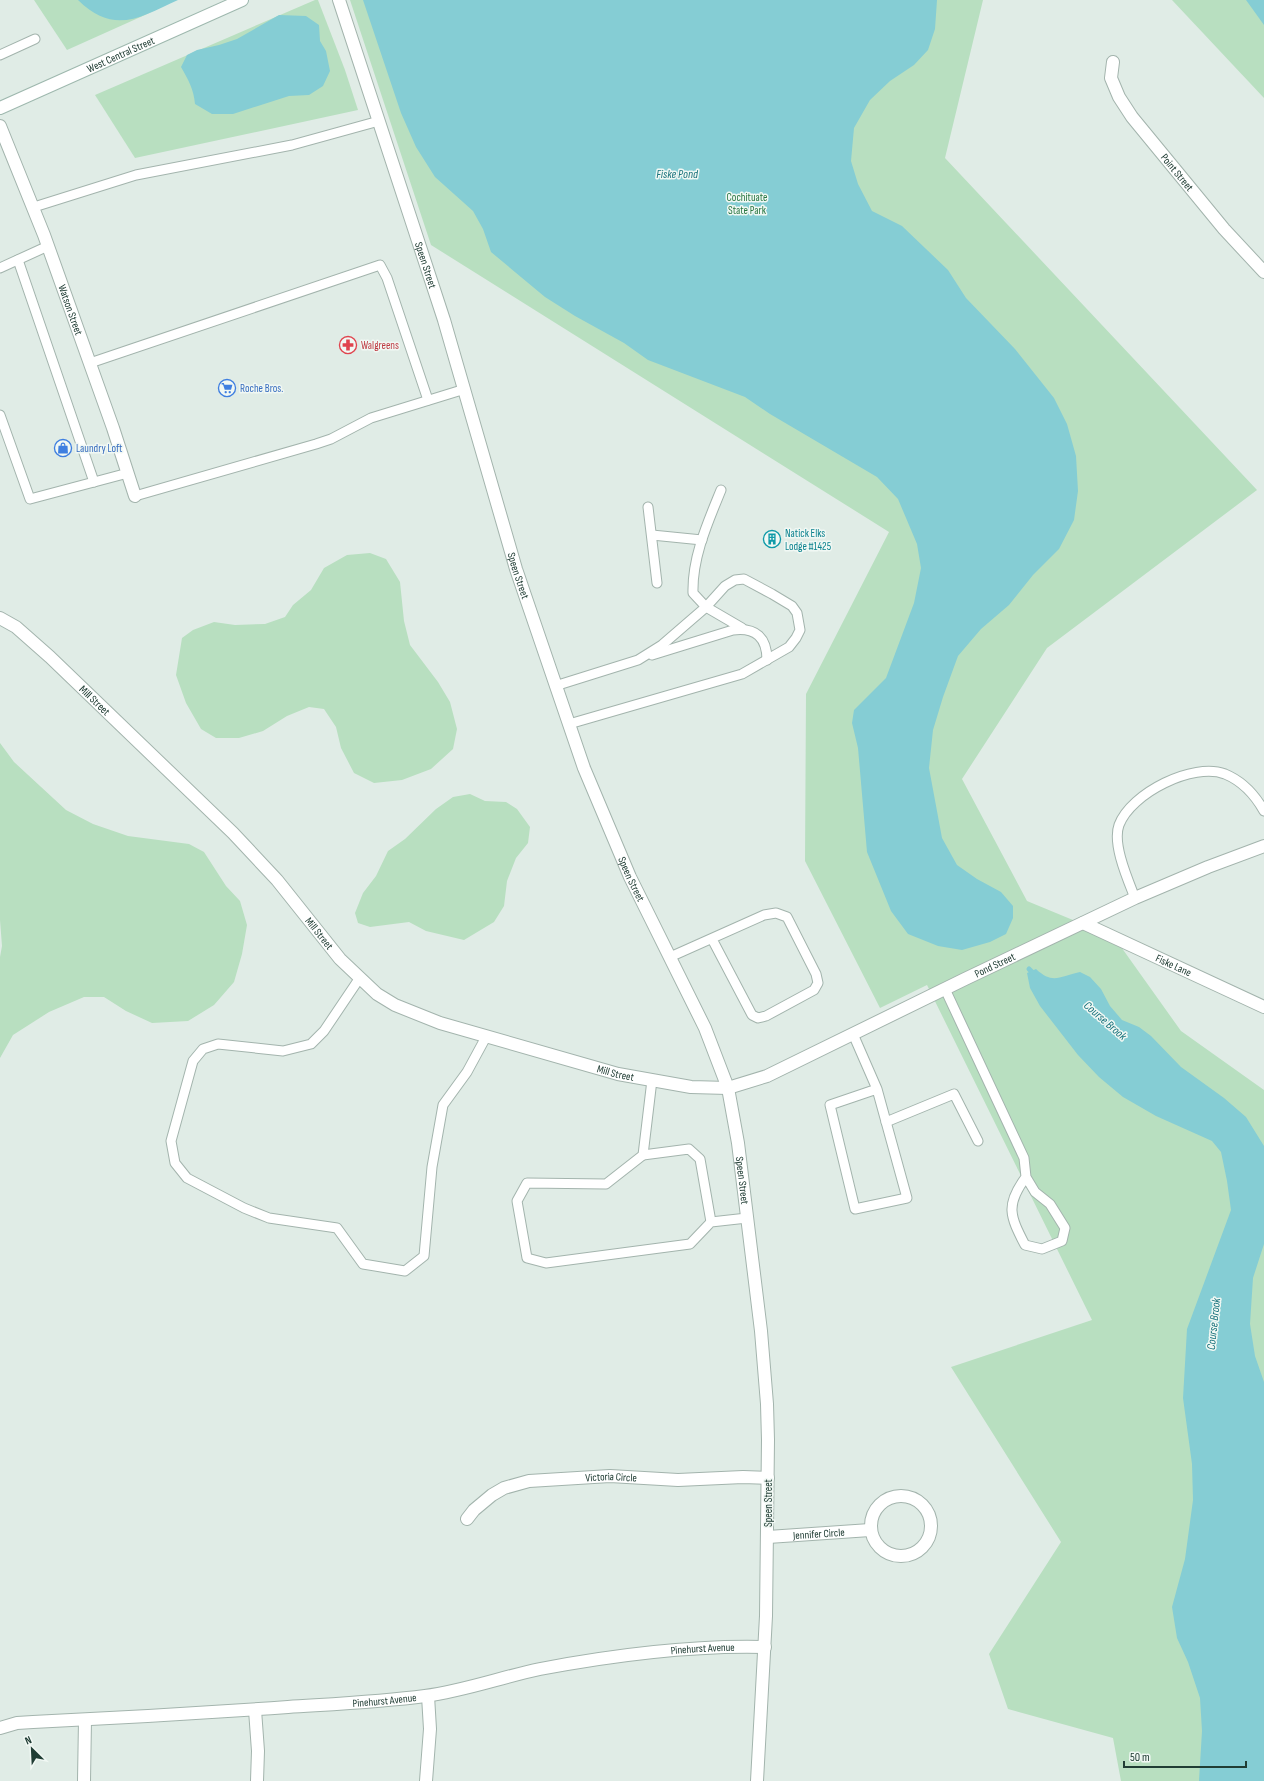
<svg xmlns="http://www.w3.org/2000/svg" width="1264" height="1781" font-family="'Sofia Sans Condensed',sans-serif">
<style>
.green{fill:#b8dfc0}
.water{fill:#85cdd4}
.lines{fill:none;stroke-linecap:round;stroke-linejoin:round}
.stream{stroke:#85cdd4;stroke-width:5}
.service-casing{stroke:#a3b4ad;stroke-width:11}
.minor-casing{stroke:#a3b4ad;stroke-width:14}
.tertiary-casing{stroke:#a3b4ad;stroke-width:14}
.secondary-casing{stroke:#9eb8ae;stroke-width:14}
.service{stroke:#fff;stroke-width:9}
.minor{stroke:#fff;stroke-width:12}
.tertiary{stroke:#fff;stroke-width:12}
.secondary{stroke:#fff;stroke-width:12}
.labels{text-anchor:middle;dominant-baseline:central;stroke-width:3;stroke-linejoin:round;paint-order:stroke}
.street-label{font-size:11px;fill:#203d34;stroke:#f1f8f4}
.park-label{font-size:11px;fill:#287641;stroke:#f1f8f4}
.health-label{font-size:11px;fill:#be3a42;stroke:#f1f8f4;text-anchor:start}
.shop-label{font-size:11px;fill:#366cbe;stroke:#f1f8f4;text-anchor:start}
.culture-label{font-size:11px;fill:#0d838f;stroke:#f1f8f4;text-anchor:start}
.water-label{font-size:12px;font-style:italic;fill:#17727c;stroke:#f1f8f4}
</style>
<rect width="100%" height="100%" fill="#e0ece6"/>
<!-- green -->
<g class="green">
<polygon points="34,0 175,0 145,15 67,50"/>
<polygon points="315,0 318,0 345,70 358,110 135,158 95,95"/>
<polygon points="350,0 983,0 945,158 1257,490 1047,648 962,779 1027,901 1114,937 1181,1031 1264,1090 1264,1781 1121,1781 1113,1738 1008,1709 989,1654 1061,1542 951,1367 1092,1320 927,985 880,1008 805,861 806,694 889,532 431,245"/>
<polygon points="1172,0 1264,0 1264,98"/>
<polygon points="370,553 386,559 400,582 404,621 410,645 438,682 450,702 457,729 453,749 431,769 402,780 374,783 354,773 341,748 336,727 324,709 309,707 287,716 263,731 239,738 216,738 201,729 186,703 176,675 182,638 193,630 214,622 235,625 265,624 285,617 293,605 311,590 324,568 347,555"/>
<polygon points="0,743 14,762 66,810 93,824 128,836 189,844 204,852 226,886 240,901 247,925 242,954 234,982 214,1005 188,1021 152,1023 126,1011 104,997 84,997 49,1012 13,1035 0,1058 0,957 2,946 0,920"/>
<polygon points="470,794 485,801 506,802 517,809 530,827 528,843 516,858 507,881 504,906 494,922 464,940 426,931 409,922 370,927 358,923 355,913 363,893 376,876 388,851 405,839 436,809 453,797"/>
</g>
<!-- water -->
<g class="water">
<path d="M78,0h100c-39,18 -64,35 -100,0z"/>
<polygon points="363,0 937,0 935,29 928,50 914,65 890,81 870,100 854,128 851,161 858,184 872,211 902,226 948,270 966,298 1015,349 1054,398 1067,424 1076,456 1078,491 1074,520 1059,549 1033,575 1009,605 981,629 958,656 943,697 933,730 929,768 942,838 957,865 977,879 1001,892 1013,906 1013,918 1006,934 990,942 962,950 938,946 908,934 891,911 867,852 858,748 852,723 854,710 886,678 914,603 921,568 917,544 898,499 877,477 770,414 745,397 648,360 624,343 575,316 545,297 491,252 483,229 473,211 435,177 416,147 401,113"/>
<polygon points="1246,0 1264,0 1264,25"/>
<path d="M279,15l27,1 13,9 1,16 6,10 4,20 -7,15 -14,9 -20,1 -56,18h-21l-17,-10c-1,-14 -7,-25 -14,-37l6,-12 10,-5 22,-5 18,-6z"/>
<path d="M1036,969c17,16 24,7 44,3l10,5 11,12 9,17 12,14 17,7 12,9 30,31 43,31 22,19 18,29v98l-11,34 -3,46 5,32 9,26v399h-65l3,-50 -2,-33 -12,-36 -11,-24 -5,-31 13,-48 8,-59 -1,-36 -9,-66 4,-69 44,-119 -4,-29 -6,-29 -9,-11 -56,-25 -33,-19 -24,-20 -21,-22 -38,-49 -10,-18 -3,-15z"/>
</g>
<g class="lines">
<!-- stream -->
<polyline class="stream" points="1029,969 1036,976"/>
<!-- service casing -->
<g class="service-casing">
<g id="service">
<polyline points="0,55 35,39"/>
<polyline points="34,207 136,175 292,145 379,121"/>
<polyline points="18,260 94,482"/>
<polyline points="0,268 48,246"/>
<polyline points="90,363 380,265 387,278 428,400"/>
<polyline points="0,415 30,499 128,473"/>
<path d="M721,490c-13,32 -29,67 -28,103l13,14 36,21"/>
<polyline points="135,496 316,444 331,439 371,418 465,389"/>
<polyline points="648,507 657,583"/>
<polyline points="652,535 702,540"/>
<path d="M652,655l81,-25c23,-3 34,8 34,30"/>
<polyline points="555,686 638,660 662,645 706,607 725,586 735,580 744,579 772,594 792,606 797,613 800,630 796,638 789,647 742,674 569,724"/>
<path d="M1135,898c-7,-18 -23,-54 -16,-73 12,-32 74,-63 106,-51 17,7 30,21 39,37"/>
<polyline points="670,957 764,915 776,913 787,917 816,974 818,983 814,990 766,1016 758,1018 752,1015 712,939"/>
<polyline points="359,979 324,1031 311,1044 283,1051 218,1044 203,1049 193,1061 171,1141 175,1163 187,1178 244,1208 269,1218 337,1228 363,1264 405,1271 424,1256 432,1167 443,1105 467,1072 486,1037"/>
<path d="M945,989l79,169 2,19c-21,28 -16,39 -1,68l17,4 20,-8 3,-13 -15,-24 -15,-12 -9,-15"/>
<polyline points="853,1034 877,1089 830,1105 855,1209 907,1198 877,1089"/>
<polyline points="652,1080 643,1155 606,1184 527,1183 517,1201 527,1258 546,1263 690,1244 711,1222 747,1218"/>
<polyline points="886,1122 954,1094 978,1141"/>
<polyline points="643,1155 689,1149 700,1159 711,1222"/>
</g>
</g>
<!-- minor casing -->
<g class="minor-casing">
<g id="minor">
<path id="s1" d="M1113,62l-2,16 8,19 13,20 92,112 40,43"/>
<path id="s2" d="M0,126l44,109 69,193 22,68"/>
<path id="s3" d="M1083,923l181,84"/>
<circle cx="901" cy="1526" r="30"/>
<path id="s4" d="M467,1519l7,-9 18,-15 12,-7 25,-7 81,-5 68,4 65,-3 25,1"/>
<path id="s5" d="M768,1537l102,-7"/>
<polyline points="255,1710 258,1751 257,1781"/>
<path id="s6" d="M0,1728l17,-5 16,-1c85,-4 170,-9 255,-15 46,-3 92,-5 137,-11 39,-5 77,-19 115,-27 74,-14 149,-24 225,-22"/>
<polyline points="84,1781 85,1720"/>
<polyline points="426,1781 430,1729 428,1696"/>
</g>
</g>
<!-- tertiary casing -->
<g class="tertiary-casing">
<g id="tertiary">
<path id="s7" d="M339,0l105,320 72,249 68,199 46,109 75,151 23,60 10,55 23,188 6,73 1,36 -2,176 -9,165"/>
<path id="s8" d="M0,618l16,9 34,30 183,176 44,47 63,79 37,35 18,11 45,18 178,51 73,13 37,1 39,-12 198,-97 170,-81 73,-31 56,-21"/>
</g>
</g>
<!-- secondary casing -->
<g class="secondary-casing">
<g id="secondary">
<path id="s9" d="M0,108l242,-108"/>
</g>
</g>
<!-- service -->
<use href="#service" class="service"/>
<!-- minor -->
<use href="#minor" class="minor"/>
<!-- tertiary -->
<use href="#tertiary" class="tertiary"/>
<!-- secondary -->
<use href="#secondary" class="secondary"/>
</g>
<!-- icons -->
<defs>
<g id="pharmacy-ring" transform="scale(0.9)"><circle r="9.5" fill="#f1f8f4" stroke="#e0444e" stroke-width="1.5"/><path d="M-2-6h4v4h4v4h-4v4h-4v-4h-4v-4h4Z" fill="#e0444e"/></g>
<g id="supermarket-ring" transform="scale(0.9)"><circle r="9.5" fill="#f1f8f4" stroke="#3f7fe0" stroke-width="1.5"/><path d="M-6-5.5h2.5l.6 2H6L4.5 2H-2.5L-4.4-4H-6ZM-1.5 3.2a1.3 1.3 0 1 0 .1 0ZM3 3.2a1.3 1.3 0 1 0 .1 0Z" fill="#3f7fe0"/></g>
<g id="shop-ring" transform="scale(0.9)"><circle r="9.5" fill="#f1f8f4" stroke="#3f7fe0" stroke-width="1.5"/><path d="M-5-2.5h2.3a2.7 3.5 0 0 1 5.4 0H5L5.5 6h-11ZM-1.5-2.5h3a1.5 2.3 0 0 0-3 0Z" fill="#3f7fe0"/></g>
<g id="building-ring" transform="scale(0.9)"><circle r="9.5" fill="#f1f8f4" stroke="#0f9aa8" stroke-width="1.5"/><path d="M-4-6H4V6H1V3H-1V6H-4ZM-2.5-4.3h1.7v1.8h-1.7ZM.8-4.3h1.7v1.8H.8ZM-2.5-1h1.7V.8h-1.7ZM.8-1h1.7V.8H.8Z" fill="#0f9aa8"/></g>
</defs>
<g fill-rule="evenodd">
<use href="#pharmacy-ring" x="348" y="345"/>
<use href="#supermarket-ring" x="227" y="388"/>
<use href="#shop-ring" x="63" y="448"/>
<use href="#building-ring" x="772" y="539"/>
</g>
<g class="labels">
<!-- street labels -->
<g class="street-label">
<text stroke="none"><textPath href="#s9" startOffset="132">West Central Street</textPath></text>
<text stroke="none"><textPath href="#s1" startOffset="132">Point Street</textPath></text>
<text stroke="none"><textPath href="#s7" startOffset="279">Speen Street</textPath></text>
<text stroke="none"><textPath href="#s2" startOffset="197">Watson Street</textPath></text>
<text stroke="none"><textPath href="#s7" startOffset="603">Speen Street</textPath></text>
<text stroke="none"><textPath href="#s8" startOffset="126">Mill Street</textPath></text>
<text stroke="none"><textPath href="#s7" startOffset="927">Speen Street</textPath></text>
<text stroke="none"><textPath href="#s8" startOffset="450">Mill Street</textPath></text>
<text stroke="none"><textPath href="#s8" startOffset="1194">Pond Street</textPath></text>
<text stroke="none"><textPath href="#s3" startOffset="100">Fiske Lane</textPath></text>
<text stroke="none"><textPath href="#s8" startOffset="786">Mill Street</textPath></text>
<text stroke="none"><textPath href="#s7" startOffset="1251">Speen Street</textPath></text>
<text stroke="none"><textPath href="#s4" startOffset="157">Victoria Circle</textPath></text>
<text transform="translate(768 1503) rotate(-90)">Speen Street</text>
<text stroke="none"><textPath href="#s5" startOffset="51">Jennifer Circle</textPath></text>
<text stroke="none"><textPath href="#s6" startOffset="709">Pinehurst Avenue</textPath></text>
<text stroke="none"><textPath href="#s6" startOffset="386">Pinehurst Avenue</textPath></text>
</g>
<!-- park labels -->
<g class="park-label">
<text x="747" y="197">Cochituate<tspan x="747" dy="13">State Park</tspan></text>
</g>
<!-- health labels -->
<g class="health-label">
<text x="361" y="345">Walgreens</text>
</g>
<!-- shop labels -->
<g class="shop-label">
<text x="240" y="388">Roche Bros.</text>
<text x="76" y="448">Laundry Loft</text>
</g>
<!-- culture labels -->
<g class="culture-label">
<text x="785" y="533">Natick Elks<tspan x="785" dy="13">Lodge #1425</tspan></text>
</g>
<!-- water labels -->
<g class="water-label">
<text x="677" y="174">Fiske Pond</text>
<text transform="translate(1105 1021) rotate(41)">Course Brook</text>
<text transform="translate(1214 1324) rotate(-84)">Course Brook</text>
</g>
</g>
<!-- north arrow -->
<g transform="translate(32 1749) rotate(336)" stroke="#f1f8f4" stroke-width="3" paint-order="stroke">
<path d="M0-3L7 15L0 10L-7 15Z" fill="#203d34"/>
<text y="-6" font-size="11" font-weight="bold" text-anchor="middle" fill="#203d34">N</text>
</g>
<!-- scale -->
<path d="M1124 1761v6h122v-6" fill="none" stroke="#203d34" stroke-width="2"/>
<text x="1130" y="1761" font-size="12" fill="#203d34" stroke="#f1f8f4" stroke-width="3" paint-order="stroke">50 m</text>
</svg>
